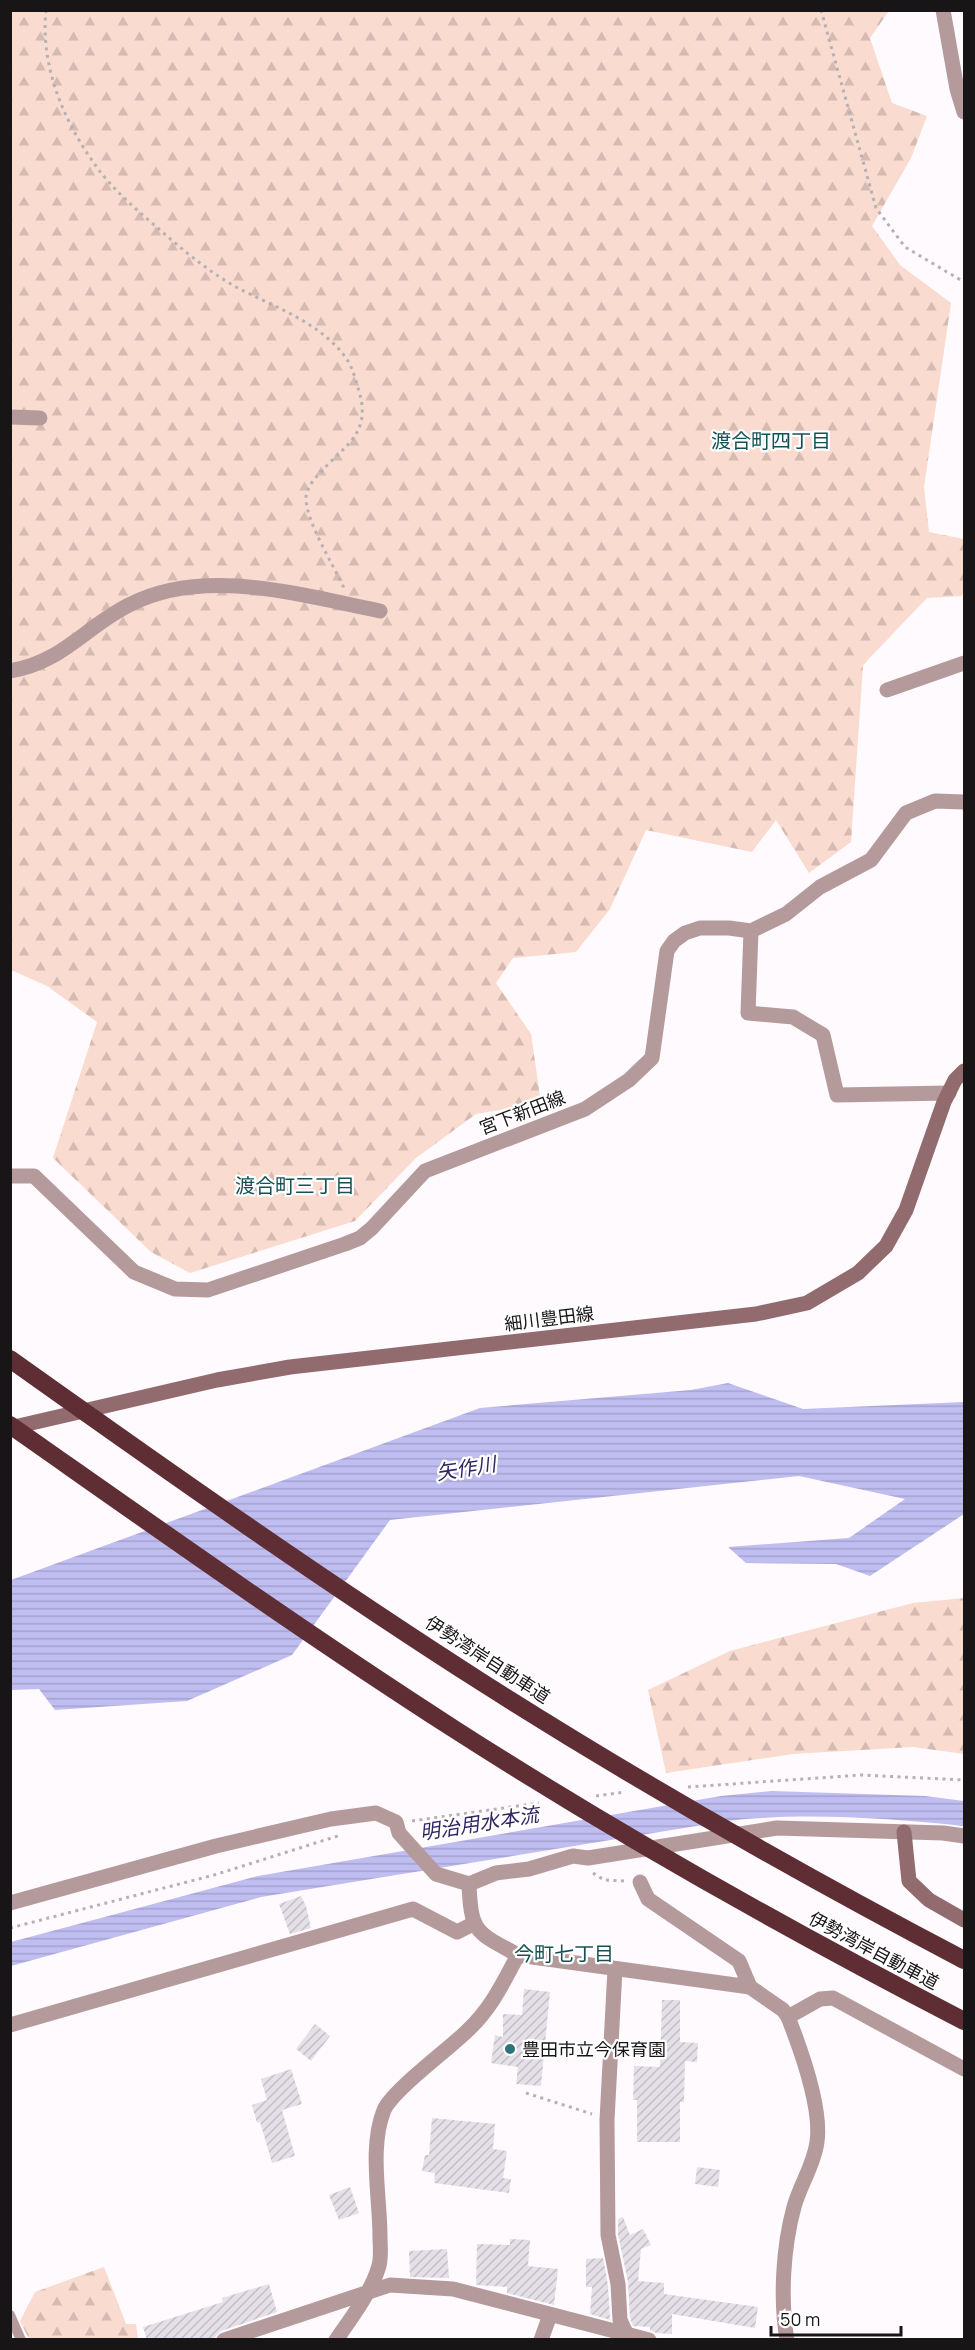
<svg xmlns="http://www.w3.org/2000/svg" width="975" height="2350" font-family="Manrope,'Noto Sans JP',sans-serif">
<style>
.forest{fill:url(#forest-firs)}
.water{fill:url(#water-rules)}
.building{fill:url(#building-hatch)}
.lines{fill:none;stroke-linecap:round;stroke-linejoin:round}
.path{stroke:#b6b1b4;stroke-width:3;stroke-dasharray:3 4.5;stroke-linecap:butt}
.lane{stroke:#b59a9c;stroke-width:10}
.street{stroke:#b59a9c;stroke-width:15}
.secondary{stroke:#916b6e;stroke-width:15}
.highway-bridge{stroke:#5f2e34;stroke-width:18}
.poi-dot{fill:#2a7479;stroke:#fff;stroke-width:2}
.labels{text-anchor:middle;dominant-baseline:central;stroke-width:4.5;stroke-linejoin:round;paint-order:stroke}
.street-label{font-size:18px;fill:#181517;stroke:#fff}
.poi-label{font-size:18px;fill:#181517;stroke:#fff;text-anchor:start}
.neighbourhood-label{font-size:20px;fill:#145155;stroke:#fff}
.water-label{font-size:20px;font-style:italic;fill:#302661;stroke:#fff}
</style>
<defs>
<pattern id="forest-firs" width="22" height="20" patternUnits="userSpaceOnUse" patternTransform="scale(1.5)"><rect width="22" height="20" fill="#f9dbcf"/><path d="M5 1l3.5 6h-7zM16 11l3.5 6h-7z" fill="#d5bbb1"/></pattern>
<pattern id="water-rules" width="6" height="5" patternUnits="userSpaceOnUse" patternTransform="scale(1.5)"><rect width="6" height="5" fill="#c0bdf1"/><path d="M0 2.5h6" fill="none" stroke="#a4a2ce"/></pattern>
<pattern id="building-hatch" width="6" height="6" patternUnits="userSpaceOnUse" patternTransform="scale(1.5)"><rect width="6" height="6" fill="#e5e0e7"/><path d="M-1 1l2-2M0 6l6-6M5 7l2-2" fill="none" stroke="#c4bfc5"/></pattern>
</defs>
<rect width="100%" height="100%" fill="#fffafd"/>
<!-- forest -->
<g class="forest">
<polygon points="11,11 889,11 870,38 892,103 927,116 911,158 872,226 900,265 951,303 924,487 929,532 964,539 964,590 962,596 927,598 863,665 851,842 809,873 776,820 752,852 646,830 610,909 576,952 513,958 496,983 531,1034 541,1103 476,1114 416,1158 355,1221 190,1273 151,1252 53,1158 97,1022 47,986 11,970"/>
<polygon points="964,1598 964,1754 913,1747 793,1754 666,1773 648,1690 730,1651 913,1603"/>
<polygon points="104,2267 126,2324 136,2324 138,2339 29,2339 20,2321 35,2292"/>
</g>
<!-- water -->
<g class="water">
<polygon points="728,1383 803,1409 964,1402 964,1514 870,1576 836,1564 746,1563 728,1547 849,1538 905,1499 799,1476 390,1520 292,1655 187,1701 55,1710 39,1689 11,1690 11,1580 480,1408 691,1390"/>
<path d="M772,1791l153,5 39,5v25c-78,-8 -159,-14 -237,-5l-466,76 -250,69v-24l247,-66 463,-80z"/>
</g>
<!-- building -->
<g class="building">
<polygon points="301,1896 306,1906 311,1928 290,1934 279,1904"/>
<polygon points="524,1989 550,1992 541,2086 516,2084 518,2067 491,2063 495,2035 503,2037 503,2014 522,2015"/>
<polygon points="662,2000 680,2000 680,2042 698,2043 697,2062 685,2061 684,2102 680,2102 680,2142 637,2142 637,2100 633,2100 634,2066 660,2067"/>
<polygon points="315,2024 330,2036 311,2061 296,2049"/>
<polygon points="291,2069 302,2104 282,2110 295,2156 272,2163 260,2122 257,2123 252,2105 267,2100 261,2079"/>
<polygon points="432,2118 495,2124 493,2149 507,2151 503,2178 511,2179 509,2193 434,2183 435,2173 422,2171 425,2155 429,2155"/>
<polygon points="697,2167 720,2170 718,2187 695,2184"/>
<polygon points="350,2187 359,2213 339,2220 329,2195"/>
<polygon points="623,2217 630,2235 643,2229 651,2245 641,2249 638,2281 664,2283 664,2294 758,2307 755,2328 672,2314 672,2334 656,2333 650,2330 650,2327 633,2326 630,2318 628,2282 618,2234 618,2219"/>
<polygon points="510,2239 530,2240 528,2266 558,2269 554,2305 507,2293 507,2287 476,2285 477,2244 510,2245"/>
<polygon points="447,2249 449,2278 410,2277 409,2251"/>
<polygon points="603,2258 608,2285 610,2320 590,2314 592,2287 586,2287 586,2259"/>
<polygon points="269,2284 277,2312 221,2331 214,2338 210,2340 147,2340 143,2327 223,2302 222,2298"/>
</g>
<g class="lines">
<!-- path -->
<g class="path">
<path d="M46,10c-6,56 18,112 50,156 17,24 42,45 64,64 24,21 48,41 76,57 38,20 87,36 112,74 5,8 8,21 11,30 13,44 -15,54 -40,83 -6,6 -12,14 -13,23 -1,23 28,69 38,91"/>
<polyline points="821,10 876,208 905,247 964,282"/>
<polyline points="688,1787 861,1775 964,1780"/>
<polyline points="596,1796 625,1792"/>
<polyline points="412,1821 539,1803"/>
<polyline points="593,1873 604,1880 626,1881"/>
<polyline points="10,1928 214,1875 341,1835"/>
<polyline points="526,2093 592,2114"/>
</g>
<!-- lane -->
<polyline class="lane" points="10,2315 21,2340"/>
<!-- street -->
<g class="street">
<polyline points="943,10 957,89 964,112"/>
<polyline points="10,417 40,418"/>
<path d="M10,671c53,-9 75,-44 119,-66 75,-39 172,-10 251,6"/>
<polyline points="887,690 964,663"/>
<polyline points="751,931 748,1013 793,1017 823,1035 837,1095 949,1093"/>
<polyline points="10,1176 34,1176 134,1272 175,1289 208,1290 345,1244 360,1238 372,1228 425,1171 585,1109 629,1080 652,1058 667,951 674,941 685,933 700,928 729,928 751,931 786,914 820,887 871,860 906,813 935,801 964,802"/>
<polyline points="640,1882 648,1899 739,1961 750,1987"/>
<polyline points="469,1884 496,1873 529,1869 573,1856 588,1858 777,1828 943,1833 964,1836"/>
<path d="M10,1903l206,-57 115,-27 45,-6 20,9 3,11 37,41 33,10c2,49 7,48 49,71l232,32 33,23 5,7c13,33 34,90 29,125 -3,23 -17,43 -23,65 -11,40 -14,92 -7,133"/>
<polyline points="615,1969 607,2120 608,2235 618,2284 620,2320 626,2333"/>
<polyline points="788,2017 820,1999 833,1998 964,2069"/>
<polyline points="10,2025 413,1909 457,1932 473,1924"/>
<polyline points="224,2340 390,2285 453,2289 649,2340"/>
<path d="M336,2340c14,-20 35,-48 42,-71 4,-10 2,-22 2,-32 0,-40 -11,-90 4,-127 9,-20 65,-61 83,-79 24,-22 36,-48 51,-76"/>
<polyline points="541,2340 550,2315"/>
</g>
<!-- secondary -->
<g class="secondary">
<polyline points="10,1428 217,1380 290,1367 756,1314 807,1303 858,1273 886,1246 906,1210 944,1102 955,1080 964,1071"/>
<polyline points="904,1832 909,1881 929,1900 964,1920"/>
</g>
<!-- highway-bridge -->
<g class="highway-bridge">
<path d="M10,1359c156,111 312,221 473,324 156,99 317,191 481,277"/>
<path d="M10,1425c147,103 293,207 444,304 165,106 336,202 510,292"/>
</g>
</g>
<!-- markers -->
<circle class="poi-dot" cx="510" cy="2049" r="6"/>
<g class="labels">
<!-- street labels -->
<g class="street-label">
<text transform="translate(522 1112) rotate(-21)">宮下新田線</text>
<text transform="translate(549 1318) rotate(-7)">細川豊田線</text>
<text transform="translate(488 1659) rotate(33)">伊勢湾岸自動車道</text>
<text transform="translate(874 1950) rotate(28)">伊勢湾岸自動車道</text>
</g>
<!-- poi labels -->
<g class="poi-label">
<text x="522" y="2049">豊田市立今保育園</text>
</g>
<!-- neighbourhood labels -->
<g class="neighbourhood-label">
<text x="771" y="440">渡合町四丁目</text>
<text x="295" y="1185">渡合町三丁目</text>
<text x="564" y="1953">今町七丁目</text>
</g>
<!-- water labels -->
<g class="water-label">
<text transform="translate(466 1468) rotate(-9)">矢作川</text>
<text transform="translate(479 1823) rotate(-9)">明治用水本流</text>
</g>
</g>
<!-- border -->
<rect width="975" height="2350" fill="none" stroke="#181517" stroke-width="24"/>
<!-- scale -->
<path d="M771 2326v9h130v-9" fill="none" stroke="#181517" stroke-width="3"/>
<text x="780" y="2326" font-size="18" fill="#181517" stroke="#ffffff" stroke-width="4.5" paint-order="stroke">50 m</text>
</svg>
